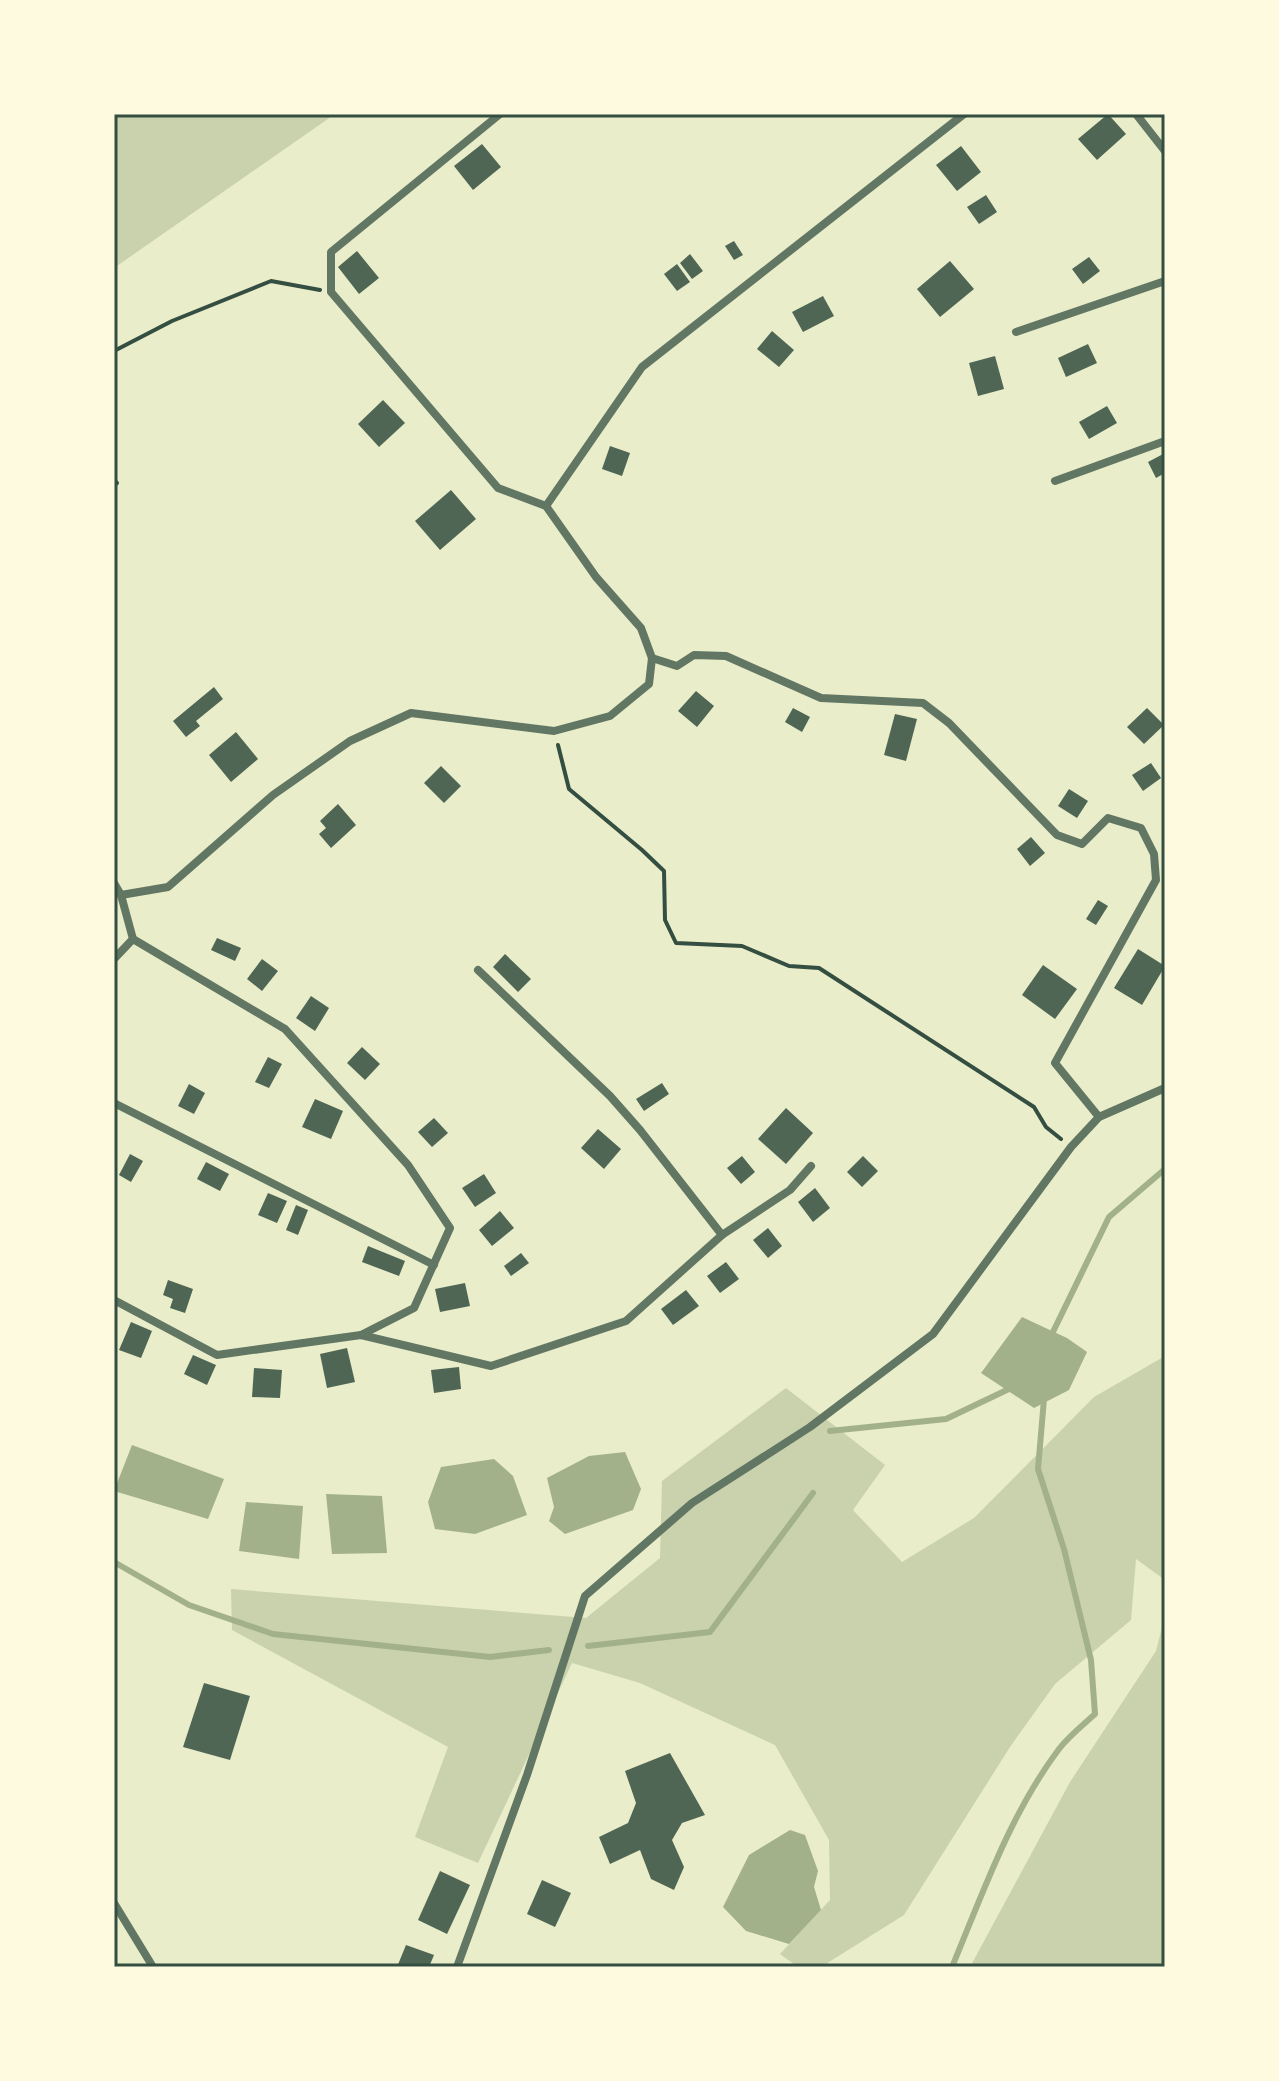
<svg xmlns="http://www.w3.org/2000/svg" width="1279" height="2081" font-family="Georgia,serif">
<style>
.green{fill:#cad2ad}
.water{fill:#a3b18a}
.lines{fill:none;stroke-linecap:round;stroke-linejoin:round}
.stream{stroke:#a3b18a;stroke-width:6}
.building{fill:#4f6655}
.path{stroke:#344e41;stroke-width:4}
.minor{stroke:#617663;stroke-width:8}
.neatline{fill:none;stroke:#344e41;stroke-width:3}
</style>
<rect width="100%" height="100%" fill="#e9edc9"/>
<!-- green -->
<g class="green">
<polygon points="114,114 335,114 114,268"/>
<polygon points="1165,1356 1165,1580 1136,1559 1131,1620 1055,1684 1010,1747 904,1915 821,1967 798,1967 780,1954 830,1900 829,1840 775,1745 640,1683 572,1663 478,1863 415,1837 448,1747 232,1630 231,1589 586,1618 660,1558 662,1481 786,1388 885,1465 853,1510 902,1562 974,1518 1094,1397"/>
<polygon points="1165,1616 1165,1967 970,1967 1070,1782 1156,1651"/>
</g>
<!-- water -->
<g class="water">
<polygon points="1022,1317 1067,1338 1087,1352 1069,1390 1034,1408 981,1373"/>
<polygon points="132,1445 224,1479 208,1519 114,1491"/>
<polygon points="625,1452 641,1489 633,1510 565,1534 549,1521 554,1507 547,1478 589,1456"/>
<polygon points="494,1459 513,1476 527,1515 475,1534 435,1529 428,1502 441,1467"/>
<polygon points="326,1494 382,1496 387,1553 332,1554"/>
<polygon points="246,1502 303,1506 299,1559 239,1551"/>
<polygon points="790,1830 805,1835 818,1871 814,1887 821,1910 789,1944 746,1931 723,1907 749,1855"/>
</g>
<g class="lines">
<!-- stream -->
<g class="stream">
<polyline points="1051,1336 1109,1217 1165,1169"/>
<polyline points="830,1431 946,1419 1011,1388"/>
<polyline points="114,1562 189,1605 273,1634 490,1657 549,1650"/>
<polyline points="588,1646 710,1632 813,1493"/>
<path d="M952,1967c31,-74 58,-153 107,-218 10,-13 24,-24 36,-35l-4,-54 -27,-111 -26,-80 6,-70"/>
</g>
</g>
<!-- building -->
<g class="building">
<polygon points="1108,114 1126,134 1097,160 1078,139"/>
<polygon points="482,144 501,167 473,190 454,166"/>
<polygon points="961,146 981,172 957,191 936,165"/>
<polygon points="986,195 997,212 979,224 967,207"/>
<polygon points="734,241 743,255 734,260 725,246"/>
<polygon points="357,251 379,278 359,294 338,267"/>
<polygon points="690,254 703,271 692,279 680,263"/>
<polygon points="1089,257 1100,271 1083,284 1072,269"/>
<polygon points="950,261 974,289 940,317 917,289"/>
<polygon points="677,264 690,282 677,291 664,274"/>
<polygon points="823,296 834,316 803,332 792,312"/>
<polygon points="772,331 794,350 779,367 757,349"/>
<polygon points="1088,344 1097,363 1066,377 1058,358"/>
<polygon points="995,356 1004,389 978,396 969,363"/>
<polygon points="383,400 405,423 379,447 358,424"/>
<polygon points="1107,406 1117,423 1089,439 1079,422"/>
<polygon points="610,446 630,453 622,476 602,469"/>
<polygon points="1165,453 1165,473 1156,478 1148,462"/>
<polygon points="451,490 476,519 440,550 415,521"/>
<polygon points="214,687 223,699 196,721 200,726 186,737 173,721"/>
<polygon points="696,691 714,706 697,727 678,711"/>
<polygon points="793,708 810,717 802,732 785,722"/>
<polygon points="1147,708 1164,725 1144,744 1127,727"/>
<polygon points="895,714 917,719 906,761 884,755"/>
<polygon points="236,732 258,759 231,782 209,755"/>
<polygon points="1151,763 1161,778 1143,791 1132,775"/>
<polygon points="441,766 461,786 444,803 424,783"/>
<polygon points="1069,789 1088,801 1077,818 1058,806"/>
<polygon points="338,804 356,825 331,848 319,834 326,828 320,821"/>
<polygon points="1031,837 1045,853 1030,866 1017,849"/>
<polygon points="1098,900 1108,906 1096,925 1086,919"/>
<polygon points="217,938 241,948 235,961 211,950"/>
<polygon points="1138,949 1165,966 1142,1005 1114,988"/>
<polygon points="505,954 531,979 518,992 493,967"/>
<polygon points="262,959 278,971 262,991 247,979"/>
<polygon points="1043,965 1077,989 1055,1019 1022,995"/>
<polygon points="311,996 329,1008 315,1031 296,1018"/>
<polygon points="362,1047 380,1064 365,1080 347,1063"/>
<polygon points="268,1057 282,1064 269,1088 255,1082"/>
<polygon points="662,1083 669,1094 644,1111 636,1099"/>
<polygon points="189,1084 205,1093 194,1114 178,1106"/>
<polygon points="315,1099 343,1111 331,1139 302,1127"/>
<polygon points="786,1108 813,1133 786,1164 758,1139"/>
<polygon points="434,1118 448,1133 432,1147 418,1132"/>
<polygon points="598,1129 621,1149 604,1169 581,1148"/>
<polygon points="130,1154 143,1161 131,1182 119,1175"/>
<polygon points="742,1156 755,1172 741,1184 727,1168"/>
<polygon points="863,1156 878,1171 862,1187 847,1172"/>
<polygon points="206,1162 229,1174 220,1191 197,1179"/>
<polygon points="484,1174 496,1193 475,1207 462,1188"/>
<polygon points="815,1188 830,1208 813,1222 798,1202"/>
<polygon points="268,1193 287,1201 277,1223 258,1215"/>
<polygon points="296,1205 308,1210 298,1235 286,1230"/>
<polygon points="500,1211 514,1228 492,1246 479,1230"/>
<polygon points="768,1228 782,1246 768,1258 753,1240"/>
<polygon points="368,1246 405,1261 399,1276 362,1262"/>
<polygon points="521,1253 529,1263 511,1276 504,1266"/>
<polygon points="726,1262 739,1279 720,1293 707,1276"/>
<polygon points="168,1280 193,1289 185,1313 170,1308 173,1299 163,1295"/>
<polygon points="465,1283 470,1306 440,1312 435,1289"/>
<polygon points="686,1290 699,1306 673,1325 661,1309"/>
<polygon points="131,1322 152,1331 141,1358 119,1350"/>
<polygon points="347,1348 355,1382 327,1388 320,1354"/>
<polygon points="193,1355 216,1365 207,1385 184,1374"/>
<polygon points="459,1367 461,1389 434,1393 431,1370"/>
<polygon points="254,1368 282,1370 280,1398 252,1397"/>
<polygon points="204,1683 250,1696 230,1760 183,1747"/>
<polygon points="670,1753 705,1815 682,1823 672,1840 684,1867 674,1890 651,1879 640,1850 610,1864 599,1837 628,1823 636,1803 625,1771"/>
<polygon points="440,1871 470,1885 447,1934 418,1920"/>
<polygon points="542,1880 571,1893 555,1927 527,1914"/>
<polygon points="406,1945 434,1955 429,1967 397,1967"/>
</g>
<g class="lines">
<!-- path -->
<g class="path">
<polyline points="114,351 172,321 271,281 320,290"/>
<polyline points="114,480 117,483 114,485"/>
<polyline points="558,745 569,789 642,850 664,871 665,920 676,943 742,946 789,966 819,968 1034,1107 1046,1127 1061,1139"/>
</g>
<!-- minor -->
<g class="minor">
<polyline points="1136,114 1165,151"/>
<polyline points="1016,332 1165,281"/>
<polyline points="1055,481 1165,441"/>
<polyline points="546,506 642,367 964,114"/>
<polyline points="652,658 677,666 694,655 726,656 821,698 923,703 949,723 1057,835 1082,844 1108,818 1141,828 1154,854 1156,880 1055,1063 1099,1117"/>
<polyline points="114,883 121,895 133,939 285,1029 408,1165 450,1228 414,1308 361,1335"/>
<polyline points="121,895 168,887 273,795 350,741 411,713 554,731 610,716 649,684 652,658 641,628 596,577 546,506 498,488 331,292 331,252 500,114"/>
<polyline points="114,959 133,939"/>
<polyline points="478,970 610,1096 640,1130 722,1235"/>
<polyline points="114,1103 434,1265"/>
<polyline points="114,1300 217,1355 361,1335 491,1366 626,1321 722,1235 790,1190 811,1166"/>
<polyline points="114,1903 153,1967"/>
<polyline points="457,1967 527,1775 585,1596 692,1503 810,1427 933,1334 1071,1147 1099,1117 1165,1088"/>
</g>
</g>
<!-- border -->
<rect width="1279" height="2081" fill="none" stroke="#fefae0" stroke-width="232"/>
<rect x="116" y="116" width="1047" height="1849" class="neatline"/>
</svg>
